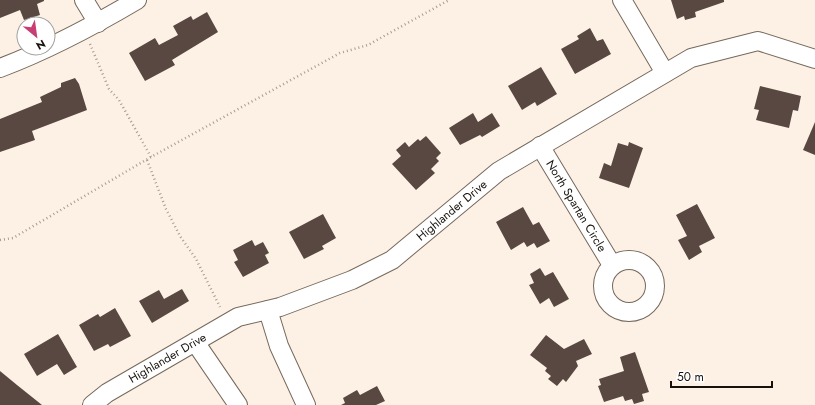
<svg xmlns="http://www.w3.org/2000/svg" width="815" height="405" font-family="Jost,sans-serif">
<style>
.building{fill:#584841}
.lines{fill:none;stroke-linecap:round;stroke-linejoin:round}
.minor-casing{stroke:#75695c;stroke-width:20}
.path{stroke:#a69c94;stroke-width:2.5;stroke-dasharray:1 3;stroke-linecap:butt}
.minor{stroke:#fff;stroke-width:18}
.labels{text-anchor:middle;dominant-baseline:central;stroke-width:4;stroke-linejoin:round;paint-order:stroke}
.street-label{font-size:12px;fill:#16110c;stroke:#fff}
</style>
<rect width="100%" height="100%" fill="#fdf1e6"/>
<!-- building -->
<g class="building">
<polygon points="0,0 44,0 44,1 37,4 40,15 24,20 20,10 0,18"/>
<polygon points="671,0 724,0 724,2 695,12 696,17 685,20 684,16 677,19"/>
<polygon points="207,12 218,32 172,60 175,65 145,81 129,53 155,38 159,45 178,35 173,26 191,16 193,20"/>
<polygon points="590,28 597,41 603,39 611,54 575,74 561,49 579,39 577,36"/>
<polygon points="541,67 557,94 537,106 535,102 522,110 508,86"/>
<polygon points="75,78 79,84 87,110 32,131 35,140 0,152 0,119 42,102 40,97 61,87 61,83"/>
<polygon points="760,86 801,96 798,111 793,110 789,128 756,120 759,110 754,109"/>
<polygon points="473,113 478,122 492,113 500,126 482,137 480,135 460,145 449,128"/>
<polygon points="815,122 815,155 803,150"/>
<polygon points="426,136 441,153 436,158 439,161 431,169 435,173 416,190 392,164 401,156 396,150 405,142 409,147 418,139 420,141"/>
<polygon points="629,142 643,148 629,188 599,178 604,163 611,166 618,143 628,146"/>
<polygon points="697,204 715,238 699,246 702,252 689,260 678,240 687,236 676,215"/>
<polygon points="523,207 533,225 539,222 550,241 537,248 534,243 527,247 524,242 511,250 496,222"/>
<polygon points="323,214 336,238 322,246 324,249 304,259 289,232"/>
<polygon points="252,240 255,246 263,242 269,253 265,255 269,263 243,277 234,262 238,260 233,250"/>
<polygon points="540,268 545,276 553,272 569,299 554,307 549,298 540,304 529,285 534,283 530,274"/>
<polygon points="182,289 189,301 152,323 139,301 159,290 164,299"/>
<polygon points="115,308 131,336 110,347 108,344 94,351 79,325 98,314 100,317"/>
<polygon points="58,334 77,367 64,375 57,364 37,376 24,354"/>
<polygon points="546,335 564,349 584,339 592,354 576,361 578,366 566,382 563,379 557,386 548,379 551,376 545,371 547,368 530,355"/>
<polygon points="635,352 649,392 642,394 644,401 634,404 632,399 625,401 623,396 604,402 598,386 601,385 599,379 624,371 620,357"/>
<polygon points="0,371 17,385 42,405 0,405"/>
<polygon points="377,386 385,401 376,405 341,405 345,403 343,398 357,390 360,395"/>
</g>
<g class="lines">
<!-- minor casing -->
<g class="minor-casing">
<g id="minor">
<polyline points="84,0 98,23"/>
<polyline points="622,0 665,73"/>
<path d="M0,68c48,-18 93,-42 137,-68"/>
<path id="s1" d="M540,146l72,119"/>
<circle cx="629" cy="286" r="26"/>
<polyline points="268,310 279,346 306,405"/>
<polyline points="195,342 238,405"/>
<path id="s2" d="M92,405l15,-12 131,-76 42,-10 72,-27 40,-20 107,-89 192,-113 67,-17 57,18"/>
</g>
</g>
<!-- path -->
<g class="path">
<polyline points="90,44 109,89 119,100 151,157"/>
<polyline points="147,160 166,209 180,236 196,259 220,307"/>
<polyline points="0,240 13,238 151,157 340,53 368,45 449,0"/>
</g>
<!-- minor -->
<use href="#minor" class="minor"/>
</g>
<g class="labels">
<!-- street labels -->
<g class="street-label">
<text stroke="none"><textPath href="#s1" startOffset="70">North Spartan Circle</textPath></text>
<text stroke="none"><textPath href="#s2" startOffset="413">Highlander Drive</textPath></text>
<text stroke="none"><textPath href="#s2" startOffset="89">Highlander Drive</textPath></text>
</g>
</g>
<!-- north arrow -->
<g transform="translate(36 36) rotate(151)"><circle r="19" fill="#ffffff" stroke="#a2a09e"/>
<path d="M0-3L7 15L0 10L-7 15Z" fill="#c83e74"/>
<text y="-6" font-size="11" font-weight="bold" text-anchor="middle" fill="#16110c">N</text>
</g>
<!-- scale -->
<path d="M671 381v6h101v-6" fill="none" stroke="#16110c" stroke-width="2"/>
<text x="677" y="381" font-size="12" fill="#16110c" stroke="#ffffff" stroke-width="3" paint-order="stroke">50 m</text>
</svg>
